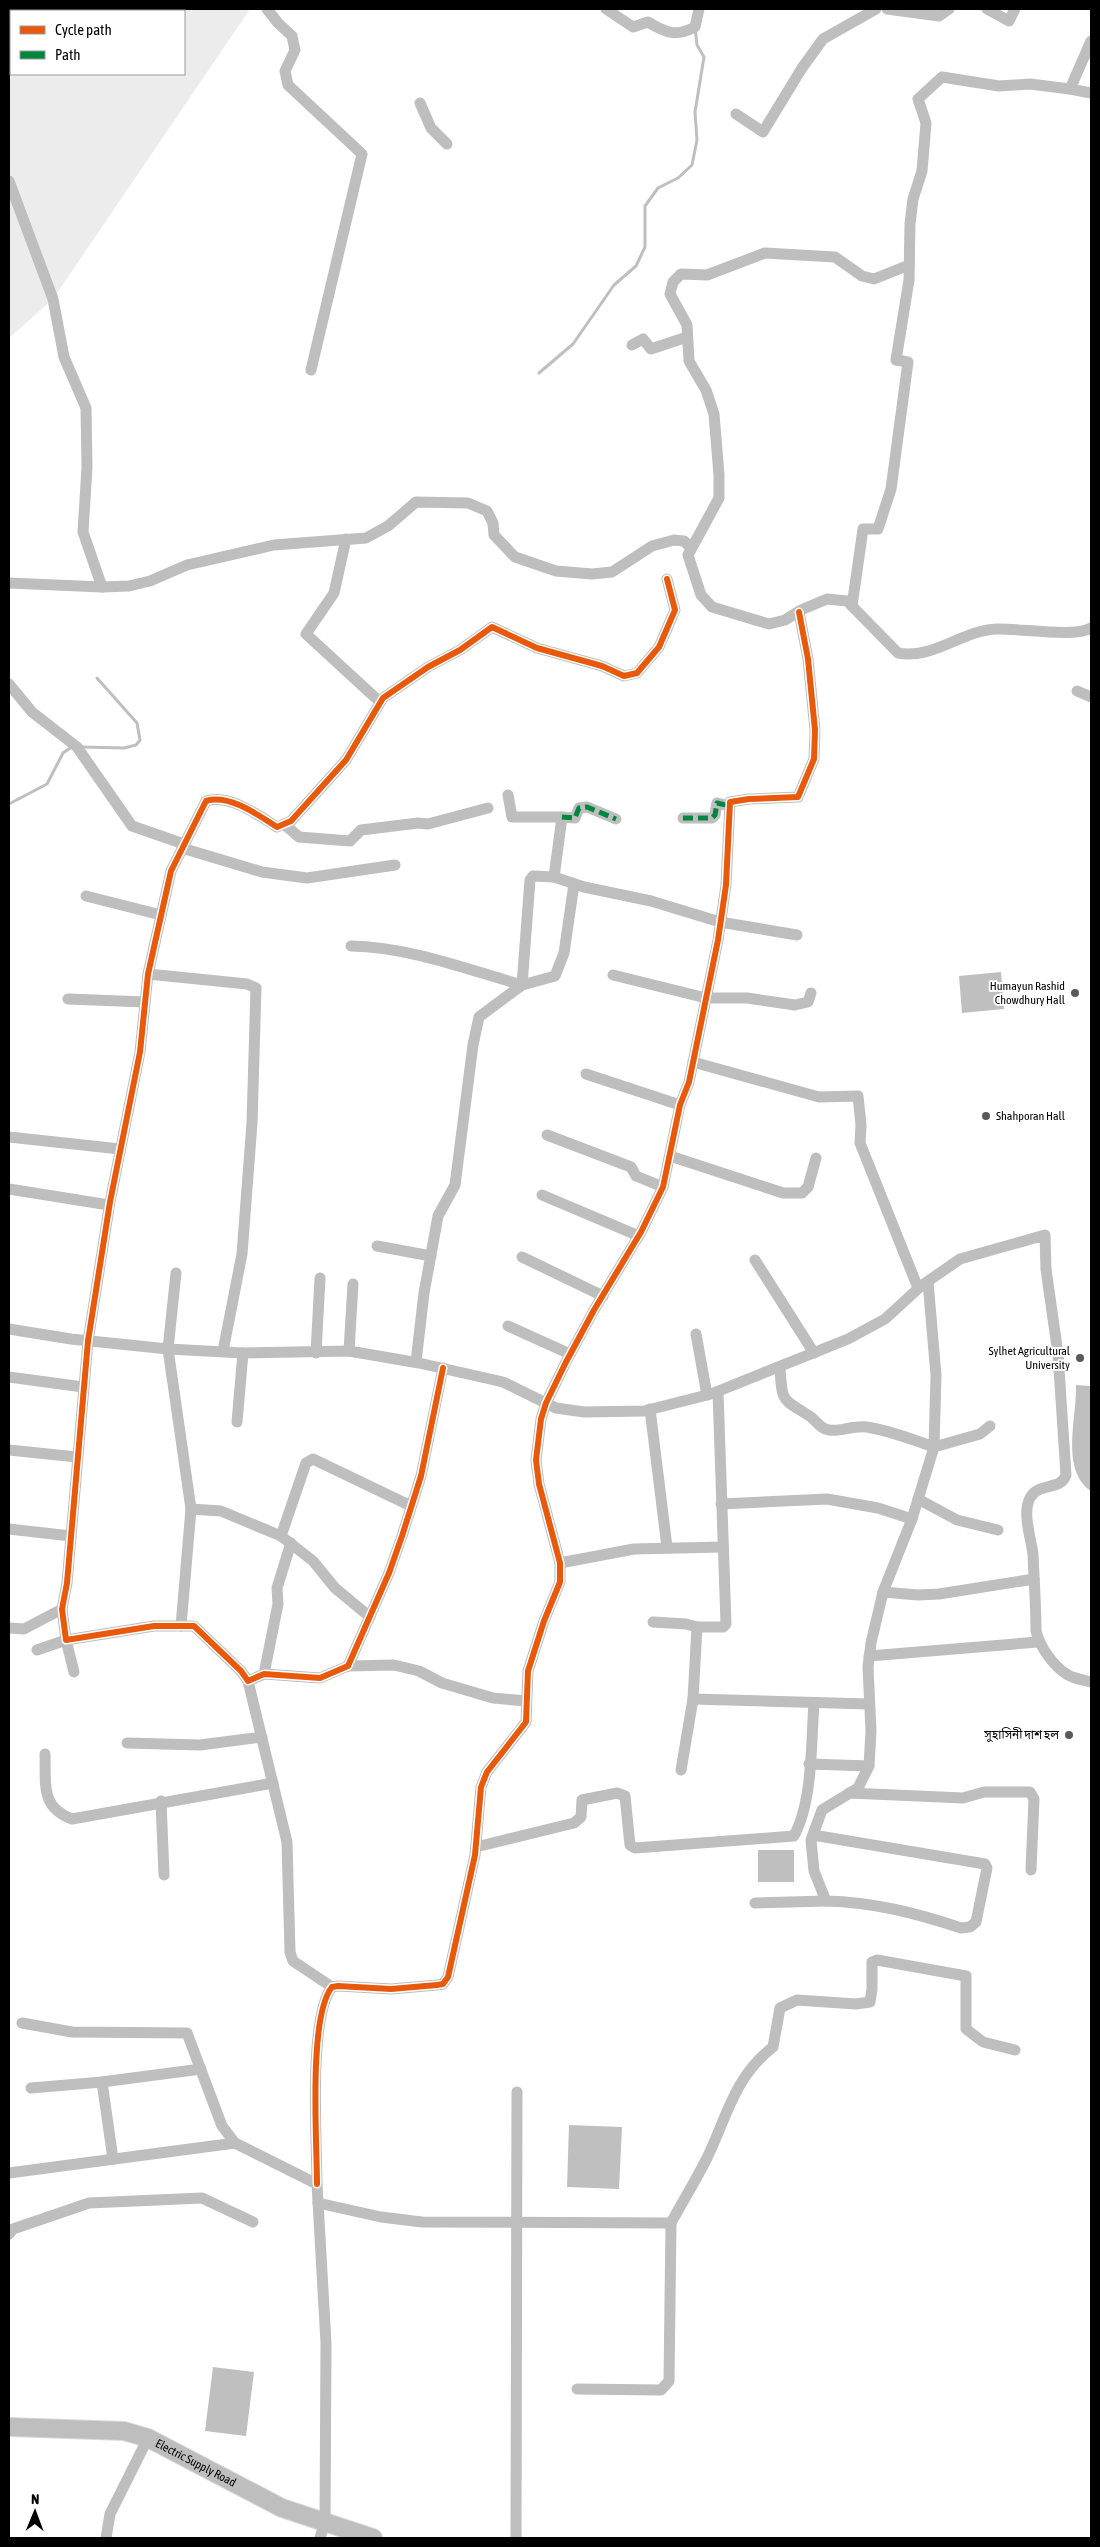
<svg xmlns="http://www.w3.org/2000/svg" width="1100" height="2547" font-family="'Asap Condensed','Noto Sans Bengali',sans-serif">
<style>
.green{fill:#ececec;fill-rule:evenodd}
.water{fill:#bfbfbf}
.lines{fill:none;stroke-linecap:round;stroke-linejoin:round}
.stream{stroke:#bfbfbf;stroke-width:3}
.canal{stroke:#bfbfbf;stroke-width:11}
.primary-casing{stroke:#dbdbdb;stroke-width:20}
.minor{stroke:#bebebe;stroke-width:11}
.primary{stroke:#bebebe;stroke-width:18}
.quiet{stroke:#00873e;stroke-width:5;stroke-dasharray:10 5;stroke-linecap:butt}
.cycleway-casing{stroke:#fff;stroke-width:9}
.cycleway{stroke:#e8590c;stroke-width:6}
.poi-dot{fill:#595959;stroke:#fff;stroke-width:2}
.labels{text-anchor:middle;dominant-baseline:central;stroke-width:4;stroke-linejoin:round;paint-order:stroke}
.poi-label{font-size:12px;fill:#000;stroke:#fff;text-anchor:end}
.street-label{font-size:12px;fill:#000;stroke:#fff}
</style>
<rect width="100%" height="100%" fill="#fff"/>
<!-- green -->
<path class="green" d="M9,9h241l-197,290 -44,39zM11,11h173v63h-173z"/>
<!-- water -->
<g class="water">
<polygon points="1001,972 1004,1009 962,1013 959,976"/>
<path d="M1076,1385l15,1v105c-31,-21 -14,-73 -15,-106z"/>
<rect x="758" y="1850" width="36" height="32"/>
<polygon points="569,2125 622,2127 619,2189 567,2187"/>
<polygon points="213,2367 254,2372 246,2436 205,2431"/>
</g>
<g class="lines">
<!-- stream -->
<g class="stream">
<polyline points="539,373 573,344 614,285 636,266 645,247 645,206 658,188 678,178 692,165 697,140 695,112 704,57 697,45 695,27"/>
<polyline points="82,747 124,748 136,745 140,740 137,723 97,678"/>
<polyline points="9,804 47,784 63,753 73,746"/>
</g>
<!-- canal -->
<path class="canal" d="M606,9l27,18 15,-5c18,11 28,15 47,5l4,-18"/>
<!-- primary casing -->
<g class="primary-casing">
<g id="primary">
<path id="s1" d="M9,2427l115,4 24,7 134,70 91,30"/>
</g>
</g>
<!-- minor -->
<g class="minor">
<polyline points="267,9 278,23 292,36 295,50 285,71 288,85 362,154 311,370"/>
<polyline points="887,9 939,16 949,9"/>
<polyline points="987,9 1009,21 1015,9"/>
<polyline points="1091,41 1070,89 1091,93"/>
<polyline points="420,103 431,128 447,144"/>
<polyline points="736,114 763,132 802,68 823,39 876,9"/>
<polyline points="9,181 53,299 64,357 86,408 87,467 83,532 102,587 9,583"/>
<path d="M909,265l-35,14 -12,-3 -27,-19 -70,-4 -58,22 -26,-1 -8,8 -3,12 17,31 2,36 17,29 8,24 5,61v23l-31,57 13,40 11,12 57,17 16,-4 16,-10 26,-11 20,2 51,52c35,7 64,-23 99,-24 23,-1 77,9 94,-1"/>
<polyline points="632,345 643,339 651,349 687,337"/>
<polyline points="346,539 334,593 306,634 380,702"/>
<polyline points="102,587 129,586 150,581 187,565 274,545 366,538 388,526 416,502 468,503 487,511 493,523 494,535 515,557 556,571 592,574 612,572 652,546 674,540 684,541 691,548"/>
<polyline points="852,606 863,529 878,529 891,489 908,362 896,360 909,280 910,224 913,199 922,171 926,123 918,99 942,77 999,86 1030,84 1070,89"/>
<polyline points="9,684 32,712 77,747 132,826 184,844"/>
<polyline points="1077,691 1091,697"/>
<polyline points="508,795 512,817 562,817 554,877 584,887 651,901 720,922 797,935"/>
<polyline points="562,817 575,818 579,808 587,807 616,819"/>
<polyline points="683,818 712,818 715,815 717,803 730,806"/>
<polyline points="284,824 299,837 350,841 361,830 418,823 428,824 488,808"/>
<polyline points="182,848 262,872 307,878 395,865"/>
<polyline points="86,896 161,915"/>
<path d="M351,946c58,1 115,23 171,39"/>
<polyline points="148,974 247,984 256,988 252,1123 242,1254 223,1351"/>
<polyline points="613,975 706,998 747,998 795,1005 808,1002 811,993"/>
<polyline points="522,985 530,880 533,876 554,877"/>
<polyline points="68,999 145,1002"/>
<polyline points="693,1062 819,1097 858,1096 861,1125 860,1143 918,1288"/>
<polyline points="586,1074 680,1105"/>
<polyline points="547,1135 631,1167 636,1176 663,1187"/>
<polyline points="9,1137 120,1149"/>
<polyline points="670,1156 783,1193 802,1193 808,1187 816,1158"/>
<polyline points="9,1189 109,1205"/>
<polyline points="542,1195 639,1236"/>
<polyline points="377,1246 431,1256"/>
<polyline points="522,1257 603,1296"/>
<polyline points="755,1260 814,1353"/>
<polyline points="176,1273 168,1349 191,1509 181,1626"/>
<polyline points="508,1326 570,1354"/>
<path d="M9,1329l62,10 97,10 75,4 106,-2 70,12 84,19 53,26 28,4 60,-1 67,-17 137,-55 37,-20 36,-33 39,-27 85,-24 1,34 12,85 8,121c-5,16 -28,7 -36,23 -8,15 1,40 3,56 1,26 3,51 3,77 4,16 17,35 32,44 7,4 16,5 23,7"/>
<polyline points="696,1334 707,1395"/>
<polyline points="349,1351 353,1284"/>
<polyline points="316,1353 320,1278"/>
<polyline points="416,1362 424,1293 438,1216 455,1185 473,1045 479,1017 522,985 555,976 564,953 574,884"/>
<path d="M780,1367c2,37 2,31 31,50 6,5 10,12 18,13 12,2 24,-5 38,-3 23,4 45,12 67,20l2,-72 -8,-93"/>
<path d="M443,1368l-22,108 -19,60 -13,37 -41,93 -28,12 -56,-4 -16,7 -7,-10 -47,-45h-40l-88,14 -4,-31 5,-26 21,-242 22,-139 30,-150 8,-78 23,-103 35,-70c24,-7 52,14 71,26l14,-6 55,-61 37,-62 45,-31 32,-17 32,-23 45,21 65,18 22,10 13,-3 22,-26 16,-37 -8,-31"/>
<polyline points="9,1377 83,1387"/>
<polyline points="650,1409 667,1547"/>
<polyline points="237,1422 243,1353"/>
<polyline points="9,1450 77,1457"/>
<polyline points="918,1499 957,1520 998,1530"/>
<polyline points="721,1504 827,1499 878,1508 912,1519"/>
<polyline points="191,1509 221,1511 281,1536 313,1561 335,1588 370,1617"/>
<polyline points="9,1529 71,1536"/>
<polyline points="281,1536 306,1463 313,1459 411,1506"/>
<polyline points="560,1563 634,1549 723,1547"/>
<polyline points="883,1592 918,1595 939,1594 1034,1579"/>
<polyline points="653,1622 686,1624 697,1627 693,1699 869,1704"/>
<polyline points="697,1627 723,1627 726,1624 718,1392"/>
<polyline points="9,1628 24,1629 62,1609"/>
<polyline points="37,1650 66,1640 74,1672"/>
<polyline points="869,1656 1038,1642"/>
<polyline points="348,1666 394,1665 419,1671 442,1683 493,1698 526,1701"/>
<polyline points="264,1674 278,1604 277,1588 291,1543"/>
<polyline points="248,1681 287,1842 290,1952 293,1961 332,1987"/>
<polyline points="127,1743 200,1745 262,1737"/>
<path d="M45,1754c1,30 -5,53 27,65l201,-36"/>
<polyline points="809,1764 869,1766"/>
<polyline points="681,1770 693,1699"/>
<polyline points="849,1793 963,1798 984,1792 1030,1792 1034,1799 1031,1870"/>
<polyline points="161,1801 164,1875"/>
<path d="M813,1835l172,29 2,4 -11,54 -6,5 -9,1c-45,-15 -88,-26 -135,-27l-12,-30 -3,-31 11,-30 36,-22 11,-22 2,-35 -3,-64 3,-24 12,-51 29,-73 22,-72 46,-13 10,-8"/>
<path d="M476,1847l98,-24 7,-6 1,-17 35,-7 8,3 5,49 5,3 159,-12c19,-35 17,-94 20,-133"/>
<polyline points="755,1903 826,1901"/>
<polyline points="22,2023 72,2032 187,2033 222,2126 235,2143 317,2184 326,2343 325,2522 320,2538"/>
<polyline points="102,2082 113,2159"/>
<polyline points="31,2088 102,2082 201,2069"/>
<polyline points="9,2173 235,2143"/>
<path d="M317,2184c0,-41 -9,-167 15,-197l6,-1 53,3 46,-4 6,-1 5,-7 27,-122 6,-68 6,-15 39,-50 2,-51 16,-50 16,-39v-19l-21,-79 -3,-24 5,-41 5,-16 20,-41 28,-52 47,-78 22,-45 17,-82 9,-23 29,-142 8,-55 4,-83 19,-3 49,-2 16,-38 1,-29 -7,-71 -9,-47"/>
<polyline points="318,2203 381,2217 422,2222 671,2223 669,2381 661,2390 577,2389"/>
<path d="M671,2223c12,-22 25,-43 36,-65 20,-41 27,-81 66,-111l7,-39 17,-8 59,4 14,-2 2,-13v-27l5,-2 89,16v53l17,13 32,8"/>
<polyline points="9,2234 13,2229 89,2203 202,2198 253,2222"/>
<polyline points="106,2538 110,2514 148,2438"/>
<polyline points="516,2538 517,2092"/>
</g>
<!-- primary -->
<use href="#primary" class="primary"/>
<!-- quiet -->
<g class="quiet">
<polyline points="562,817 575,818 579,808 587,807 616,819"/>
<polyline points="683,818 712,818 715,815 717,803 730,806"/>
</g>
<!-- cycleway casing -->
<g class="cycleway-casing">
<g id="cycleway">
<path d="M443,1368l-22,108 -19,60 -13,37 -41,93 -28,12 -56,-4 -16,7 -7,-10 -47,-45h-40l-88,14 -4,-31 5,-26 21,-242 22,-139 30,-150 8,-78 23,-103 35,-70c24,-7 52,14 71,26l14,-6 55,-61 37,-62 45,-31 32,-17 32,-23 45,21 65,18 22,10 13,-3 22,-26 16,-37 -8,-31"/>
<path d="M317,2184c0,-41 -9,-167 15,-197l6,-1 53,3 46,-4 6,-1 5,-7 27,-122 6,-68 6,-15 39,-50 2,-51 16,-50 16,-39v-19l-21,-79 -3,-24 5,-41 5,-16 20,-41 28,-52 47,-78 22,-45 17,-82 9,-23 29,-142 8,-55 4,-83 19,-3 49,-2 16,-38 1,-29 -7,-71 -9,-47"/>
</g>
</g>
<!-- cycleway -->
<use href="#cycleway" class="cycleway"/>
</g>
<!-- markers -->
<g class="poi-dot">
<circle cx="1075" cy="993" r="5"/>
<circle cx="986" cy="1116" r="5"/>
<circle cx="1080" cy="1358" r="5"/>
<circle cx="1069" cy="1735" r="5"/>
</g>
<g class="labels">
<!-- poi labels -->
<g class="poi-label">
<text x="1065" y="986">Humayun Rashid<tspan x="1065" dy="14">Chowdhury Hall</tspan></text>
<text x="996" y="1116" text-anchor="start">Shahporan Hall</text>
<text x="1070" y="1351">Sylhet Agricultural<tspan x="1070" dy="14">University</tspan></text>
<text x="1059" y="1735">সুহাসিনী দাশ হল</text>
</g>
<!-- street labels -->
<g class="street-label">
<text stroke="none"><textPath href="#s1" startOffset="194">Electric Supply Road</textPath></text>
</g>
</g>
<!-- border -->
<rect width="1100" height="2547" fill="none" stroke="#000000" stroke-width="20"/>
<!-- legend -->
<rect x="10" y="10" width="175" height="65" fill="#ffffff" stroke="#999999"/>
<rect x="20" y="26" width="25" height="8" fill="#e8590c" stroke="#999999"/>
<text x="55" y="35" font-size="15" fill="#000000">Cycle path</text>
<rect x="20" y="51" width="25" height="8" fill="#00873e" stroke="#999999"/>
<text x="55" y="60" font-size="15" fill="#000000">Path</text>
<!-- north arrow -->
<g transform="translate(35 2512) rotate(1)" stroke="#ffffff" stroke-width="4" paint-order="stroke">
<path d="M0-4L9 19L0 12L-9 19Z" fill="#000000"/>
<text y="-8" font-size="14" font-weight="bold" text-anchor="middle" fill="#000000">N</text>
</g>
</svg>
